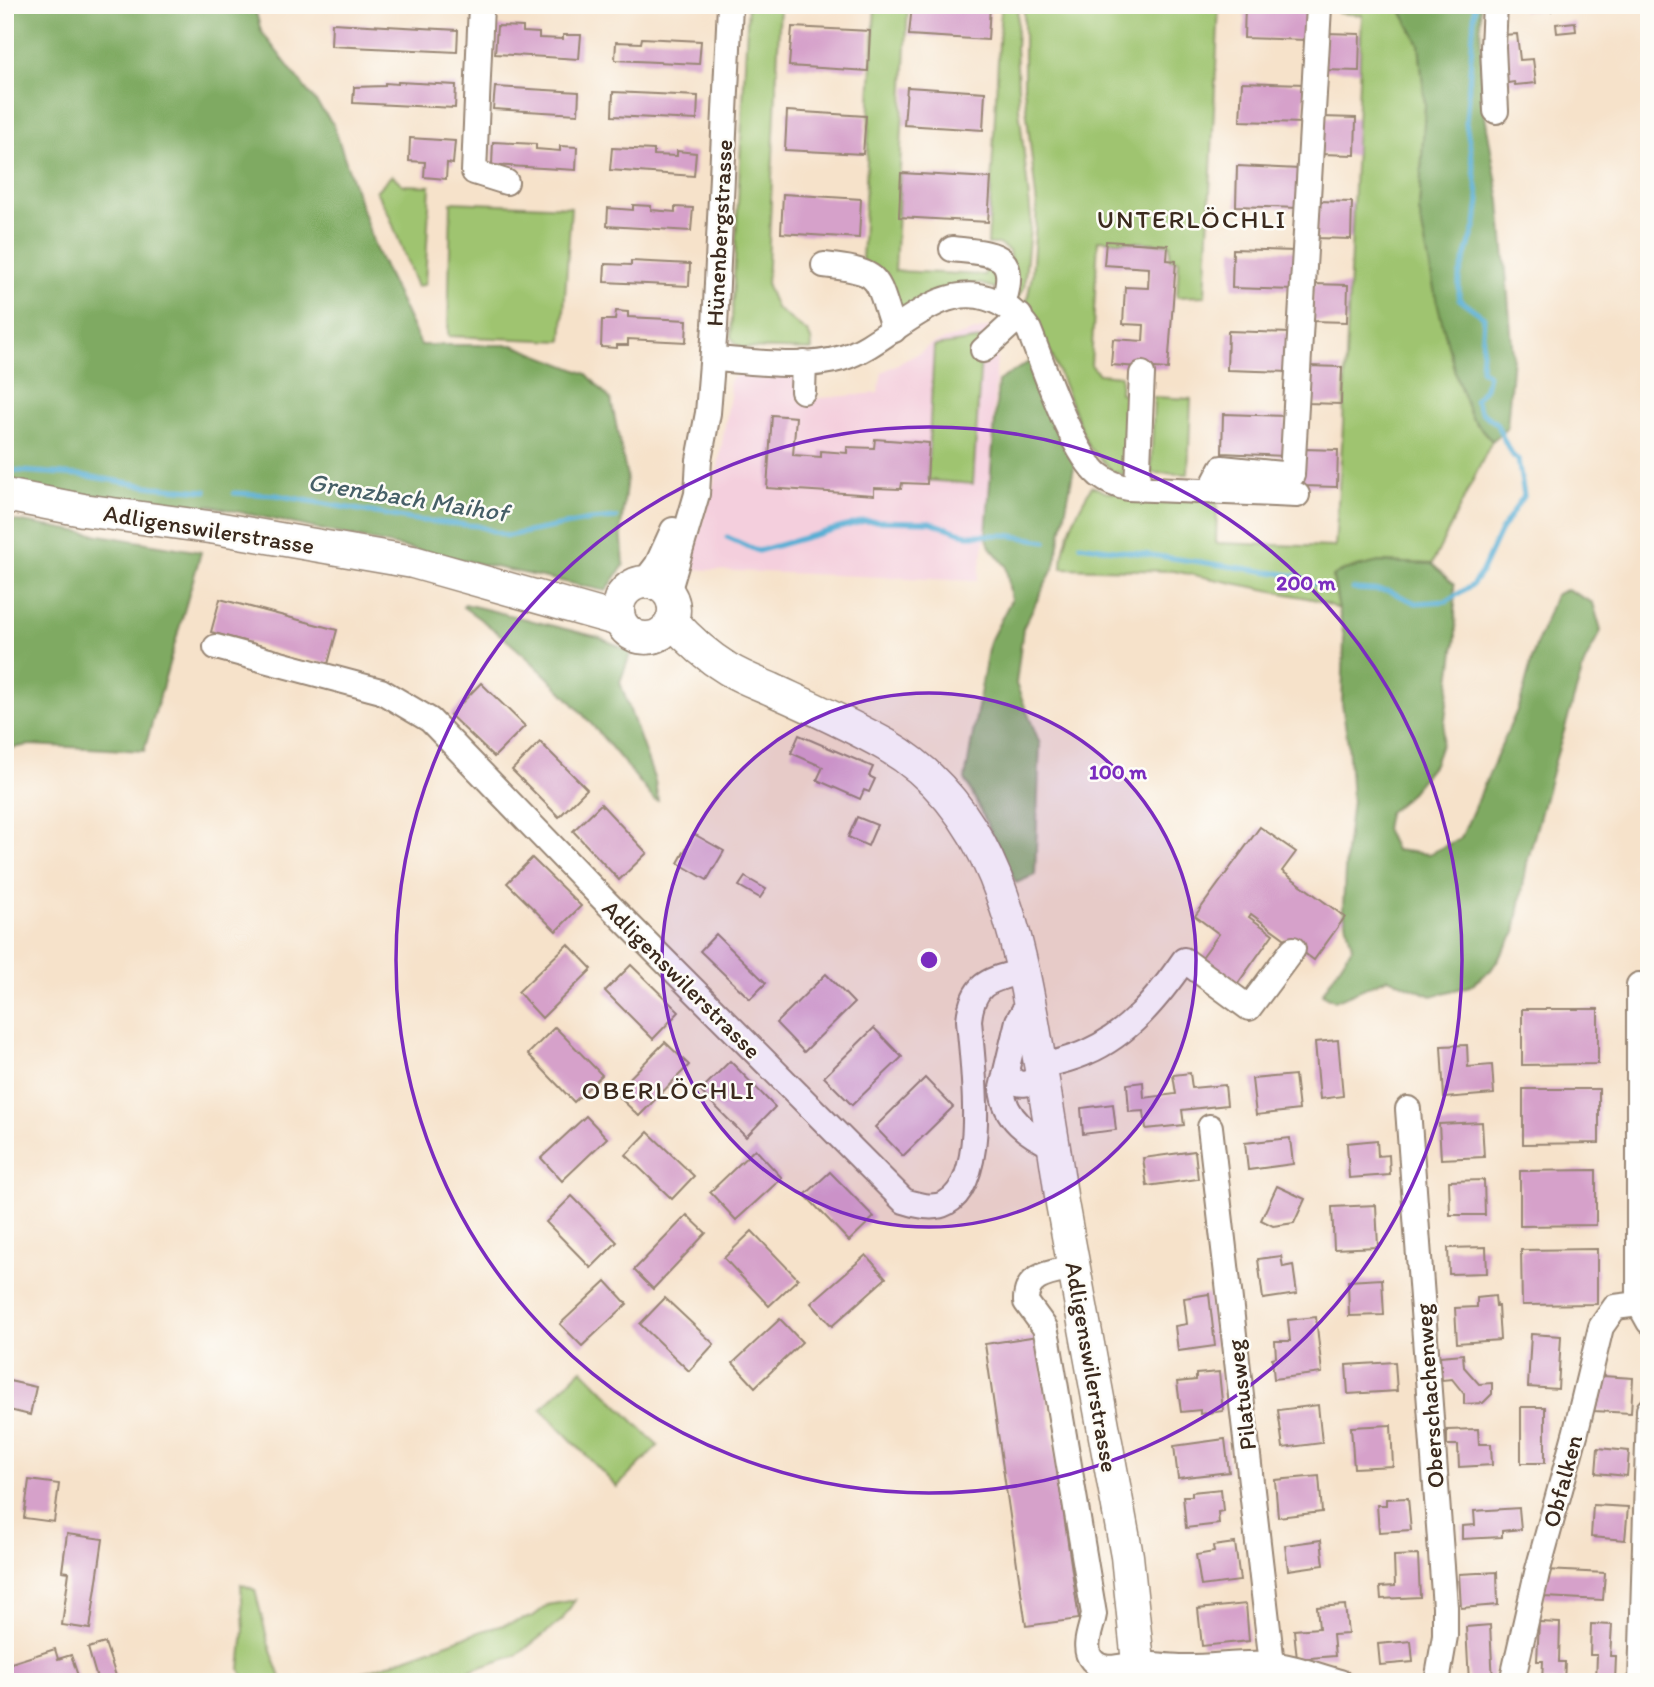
<svg xmlns="http://www.w3.org/2000/svg" width="1654" height="1687" font-family="Itim,sans-serif">
<style>
.built{fill:#f4cfdd}
.green{fill:#9fc46f;stroke:#6d7746;stroke-width:2}
.forest{fill:#7faa62;stroke:#5d6a40;stroke-width:2}
.lines{fill:none;stroke-linecap:round;stroke-linejoin:round}
.stream{stroke:#57aed4;stroke-width:5}
.building{fill:#d6a1ca}
.minor-casing{stroke:#988674;stroke-width:28}
.major-casing{stroke:#988674;stroke-width:35}
.minor{stroke:#fff;stroke-width:24}
.major{stroke:#fff;stroke-width:32}
.ring{fill:none;stroke:#7b2cbf;stroke-width:3.5}
.labels{text-anchor:middle;dominant-baseline:central;stroke-width:5;stroke-linejoin:round;paint-order:stroke}
.street-label{font-size:24px;fill:#3b2a1e;stroke:#fdfcf7}
.neighbourhood-label{font-size:26px;letter-spacing:2px;fill:#3b2a1e;stroke:#fdfcf7}
.water-label{font-size:26px;font-style:italic;fill:#465f67;stroke:#fdfcf7}
.centre{fill:#7b2cbf;stroke:#fdfcf7;stroke-width:3.5}
.ring-label{font-size:21px;text-anchor:middle;font-weight:bold;fill:#7b2cbf;stroke:#fdfcf7;stroke-width:5;stroke-linejoin:round;paint-order:stroke}
</style>
<rect width="100%" height="100%" fill="#fdfcf7"/>
<filter id="ink" filterUnits="userSpaceOnUse"><feTurbulence type="fractalNoise" baseFrequency=".0143" numOctaves="2"/><feDisplacementMap in="SourceGraphic" scale="14" xChannelSelector="R" yChannelSelector="G"/><feConvolveMatrix kernelMatrix="1 2 1 2 8 2 1 2 1" color-interpolation-filters="sRGB"/></filter>
<filter id="wash" filterUnits="userSpaceOnUse"><feTurbulence type="fractalNoise" baseFrequency=".00686" numOctaves="4" result="noise"/><feDisplacementMap in="SourceGraphic" scale="28" xChannelSelector="R" yChannelSelector="G"/><feGaussianBlur stdDeviation="1.57" result="paint"/><feColorMatrix in="noise" values="0 0 0 0 0 0 0 0 0 0 0 0 0 0 0 0 0 1.4 0 .05"/><feComposite in="paint" operator="in"/></filter>
<g filter="url(#wash)">
<rect width="100%" height="100%" fill="#f6e2ca"/>
<!-- built -->
<polygon class="built" points="999,324 986,535 977,581 689,569 717,472 730,396 729,381 740,373 809,371 810,399 878,393 882,372 921,352 931,344"/>
<!-- green -->
<g class="green">
<polygon points="748,5 780,5 767,286 776,308 808,333 811,339 812,350 743,348 736,344 731,337"/>
<polygon points="875,5 908,5 895,271 985,275 987,261 995,264 1001,284 994,288 981,284 965,284 897,315 862,260"/>
<polygon points="1001,5 1018,5 1016,48 1019,108 1031,218 1024,288 1017,299 1015,298 1009,251 998,244 988,244"/>
<polygon points="1024,5 1219,5 1205,296 1177,297 1179,260 1170,259 1170,244 1098,240 1091,365 1099,374 1121,376 1120,393 1130,395 1129,477 1112,471 1088,446 1053,358 1036,320 1026,305 1032,275 1037,207 1024,88"/>
<path d="M1338,5h60l21,39 6,61 -6,106 52,206 21,24 -60,123 -53,-2 -46,16 6,31 -22,-9 -143,-29 -112,-3c0,-29 15,-57 30,-82l13,6 112,9 -1,42 119,4 7,-103 20,-429 -24,-2z"/>
<polygon points="392,175 403,185 430,186 425,284 417,287 389,215 376,191"/>
<polygon points="451,202 571,207 562,341 448,336"/>
<polygon points="982,339 973,484 927,480 934,346"/>
<polygon points="1154,397 1191,399 1188,474 1151,473"/>
<polygon points="582,1369 658,1446 617,1487 541,1409"/>
<polygon points="241,1584 255,1590 268,1642 282,1680 343,1676 371,1670 482,1631 532,1617 548,1605 575,1600 562,1620 517,1655 435,1682 246,1682 240,1669 244,1630"/>
</g>
<!-- forest -->
<g class="forest">
<polygon points="5,5 254,5 261,31 333,124 376,250 421,345 513,345 587,374 611,400 627,477 621,527 624,565 606,591 207,505 206,511 5,484"/>
<polygon points="1398,5 1480,5 1482,98 1500,201 1513,355 1507,428 1492,441 1471,417 1455,373 1435,294 1419,211 1425,105 1419,44"/>
<polygon points="1032,360 1075,462 1055,565 1023,628 1016,684 1040,744 1035,875 1016,883 965,779 989,643 1011,600 1006,566 990,547 986,535 998,381"/>
<polygon points="5,519 201,552 144,751 30,745 5,749"/>
<polygon points="1379,562 1432,564 1454,584 1456,636 1442,742 1434,764 1408,796 1388,813 1385,829 1395,850 1429,854 1461,838 1521,701 1534,651 1555,595 1567,589 1593,603 1601,631 1585,662 1555,761 1527,863 1515,933 1491,970 1470,986 1432,996 1388,978 1335,1001 1322,994 1352,947 1343,909 1346,851 1352,800 1348,743 1342,704 1344,638 1333,577 1344,570"/>
<path d="M465,604l133,33 31,14 1,4 -10,27 35,99 3,20 -4,-1c-57,-72 -114,-141 -191,-193z"/>
</g>
<g class="lines">
<!-- stream -->
<g class="stream">
<polyline points="5,470 80,475 154,487 206,491"/>
<polyline points="234,493 276,495 415,520 478,526 507,536 590,520 616,518"/>
<polyline points="727,537 758,551 864,521 930,522 967,535 1006,535 1046,541"/>
<polyline points="1080,545 1298,576 1314,584"/>
<polyline points="1353,589 1389,591 1416,603 1447,601 1472,585 1481,573 1500,532 1524,495 1518,460 1511,454 1496,423 1481,412 1475,400 1485,388 1488,375 1481,369 1484,317 1459,299 1459,277 1476,224 1479,200 1466,123 1475,5"/>
</g>
</g>
<g id="blocks">
<!-- building -->
<g class="building">
<polygon points="912,5 990,5 988,40 909,35"/>
<polygon points="1245,5 1308,5 1307,40 1244,38"/>
<polygon points="1522,5 1550,5 1551,11 1523,11"/>
<polygon points="1575,22 1576,31 1557,33 1556,24"/>
<polygon points="332,23 458,30 457,52 331,46"/>
<polygon points="497,26 523,27 523,32 539,33 539,38 563,39 563,35 581,35 579,59 495,54"/>
<polygon points="792,27 870,31 868,71 789,66"/>
<polygon points="1325,33 1360,34 1359,71 1323,70"/>
<polygon points="1517,34 1520,60 1533,59 1536,83 1515,85 1514,82 1501,84 1502,35"/>
<polygon points="642,38 701,41 699,64 615,60 616,42 641,43"/>
<polygon points="398,82 456,85 455,108 353,103 354,87 385,86 385,83 398,84"/>
<polygon points="1242,82 1305,84 1303,123 1240,121"/>
<polygon points="495,87 579,92 578,114 493,109"/>
<polygon points="907,87 985,92 983,130 904,125"/>
<polygon points="613,92 698,96 697,120 612,116"/>
<polygon points="787,111 866,116 863,154 785,150"/>
<polygon points="1321,117 1356,118 1355,155 1320,154"/>
<polygon points="410,138 455,141 453,164 447,163 446,179 424,177 425,162 409,161"/>
<polygon points="493,142 536,144 536,149 560,151 560,146 577,147 576,170 492,165"/>
<polygon points="612,148 654,150 654,155 677,156 677,151 696,153 694,176 610,170"/>
<polygon points="1237,166 1300,169 1299,208 1236,206"/>
<polygon points="901,173 991,178 988,222 899,217"/>
<polygon points="783,194 861,199 859,238 781,233"/>
<polygon points="1317,201 1352,202 1351,239 1316,238"/>
<polygon points="633,205 651,206 651,210 675,212 675,207 693,208 691,231 607,226 608,208 633,210"/>
<polygon points="1106,241 1168,245 1167,260 1176,261 1168,369 1111,365 1113,339 1143,341 1144,325 1123,324 1125,287 1148,288 1149,268 1104,265"/>
<polygon points="1233,249 1296,251 1295,290 1232,288"/>
<polygon points="631,261 690,264 689,286 604,282 605,264 631,265"/>
<polygon points="1313,284 1348,285 1347,322 1312,321"/>
<polygon points="616,311 628,312 628,317 687,320 686,342 628,339 628,345 617,345 617,348 601,347 602,320 615,320"/>
<polygon points="1228,331 1291,333 1290,372 1227,370"/>
<polygon points="1308,366 1342,367 1341,404 1307,403"/>
<polygon points="1223,414 1286,416 1285,456 1222,453"/>
<polygon points="772,415 796,417 793,455 821,457 821,451 847,453 847,447 874,448 875,439 929,443 927,484 902,483 901,489 874,488 874,495 767,488"/>
<polygon points="1303,449 1338,450 1337,487 1302,486"/>
<polygon points="220,599 337,630 328,664 211,632"/>
<polygon points="481,683 525,726 494,757 450,715"/>
<polygon points="799,735 873,767 869,776 875,779 869,792 864,790 860,799 817,780 823,767 791,753"/>
<polygon points="540,742 587,789 559,817 512,770"/>
<polygon points="601,804 647,853 619,880 573,831"/>
<polygon points="857,817 877,825 868,846 848,837"/>
<polygon points="1260,827 1296,852 1282,871 1345,917 1314,960 1251,914 1249,917 1273,934 1236,986 1200,960 1219,934 1195,916"/>
<polygon points="694,834 724,851 707,880 678,863"/>
<polygon points="532,858 581,906 556,931 507,883"/>
<polygon points="745,877 766,889 760,898 739,886"/>
<polygon points="716,934 766,983 750,999 700,951"/>
<polygon points="568,944 592,969 542,1018 518,992"/>
<polygon points="631,965 679,1012 653,1039 605,991"/>
<polygon points="826,974 854,1003 804,1052 776,1023"/>
<polygon points="1522,1009 1598,1009 1598,1064 1522,1065"/>
<polygon points="555,1027 602,1075 574,1102 528,1054"/>
<polygon points="874,1028 902,1057 852,1105 824,1077"/>
<polygon points="1338,1040 1343,1096 1320,1099 1315,1042"/>
<polygon points="665,1042 689,1065 639,1116 615,1093"/>
<polygon points="1467,1045 1468,1067 1492,1065 1494,1094 1444,1098 1441,1046"/>
<polygon points="730,1061 775,1107 746,1137 700,1091"/>
<polygon points="1190,1073 1192,1088 1225,1085 1227,1105 1182,1110 1184,1125 1146,1129 1144,1111 1129,1112 1127,1084 1143,1082 1144,1098 1176,1094 1173,1075"/>
<polygon points="1295,1075 1299,1110 1256,1115 1252,1079"/>
<polygon points="925,1078 953,1107 903,1156 875,1127"/>
<polygon points="1523,1089 1599,1089 1599,1143 1523,1144"/>
<polygon points="1113,1104 1116,1130 1083,1134 1081,1108"/>
<polygon points="586,1116 607,1138 562,1181 541,1158"/>
<polygon points="1482,1122 1484,1157 1441,1159 1439,1124"/>
<polygon points="648,1132 694,1176 672,1199 626,1155"/>
<polygon points="1290,1138 1293,1164 1248,1170 1245,1143"/>
<polygon points="1377,1140 1378,1156 1389,1155 1390,1175 1349,1178 1347,1143"/>
<polygon points="755,1149 782,1178 736,1220 710,1192"/>
<polygon points="1195,1151 1198,1179 1147,1186 1143,1158"/>
<polygon points="1596,1170 1596,1225 1520,1226 1520,1171"/>
<polygon points="830,1172 874,1217 849,1241 805,1195"/>
<polygon points="1484,1180 1485,1215 1450,1215 1449,1181"/>
<polygon points="1277,1186 1305,1199 1294,1223 1273,1226 1261,1220"/>
<polygon points="572,1196 617,1242 591,1268 546,1222"/>
<polygon points="1376,1205 1378,1247 1334,1249 1332,1207"/>
<polygon points="687,1215 706,1233 653,1289 634,1270"/>
<polygon points="752,1231 798,1279 769,1306 724,1258"/>
<polygon points="1486,1247 1487,1273 1449,1274 1448,1248"/>
<polygon points="1597,1249 1597,1304 1522,1305 1521,1250"/>
<polygon points="866,1255 886,1278 832,1326 811,1303"/>
<polygon points="1281,1256 1283,1267 1293,1265 1297,1294 1263,1299 1258,1259"/>
<polygon points="1382,1279 1384,1315 1349,1316 1348,1281"/>
<polygon points="606,1281 627,1304 582,1346 560,1324"/>
<polygon points="1209,1294 1215,1346 1178,1351 1175,1326 1187,1324 1184,1298"/>
<polygon points="1495,1296 1496,1306 1498,1306 1500,1340 1457,1343 1455,1308 1477,1307 1477,1298"/>
<polygon points="665,1298 714,1344 689,1371 640,1324"/>
<polygon points="1316,1317 1322,1373 1274,1379 1272,1358 1276,1357 1275,1341 1290,1341 1288,1320"/>
<polygon points="780,1319 802,1342 755,1387 733,1363"/>
<polygon points="1531,1334 1561,1336 1558,1389 1528,1387"/>
<polygon points="1038,1336 1079,1619 1026,1626 985,1344"/>
<polygon points="1463,1354 1464,1367 1479,1384 1492,1383 1492,1394 1483,1403 1464,1404 1464,1394 1452,1379 1442,1380 1440,1356"/>
<polygon points="1395,1362 1397,1391 1348,1394 1346,1365"/>
<polygon points="1219,1372 1223,1411 1200,1414 1200,1410 1181,1412 1177,1382 1196,1380 1196,1374"/>
<polygon points="1602,1376 1633,1378 1631,1413 1594,1411"/>
<polygon points="5,1380 36,1387 30,1415 5,1409"/>
<polygon points="1318,1405 1322,1443 1283,1448 1278,1410"/>
<rect x="1521" y="1407" width="24" height="56"/>
<polygon points="1391,1425 1393,1466 1354,1468 1351,1427"/>
<polygon points="1478,1429 1479,1444 1491,1444 1492,1465 1459,1467 1458,1445 1447,1445 1447,1430"/>
<polygon points="1225,1439 1229,1472 1178,1478 1174,1446"/>
<polygon points="1598,1448 1629,1451 1627,1476 1596,1473"/>
<polygon points="1319,1476 1322,1512 1278,1517 1275,1480"/>
<polygon points="29,1480 59,1484 54,1522 24,1518"/>
<polygon points="1221,1489 1223,1511 1218,1512 1219,1524 1186,1528 1183,1496 1192,1496 1192,1492"/>
<polygon points="1408,1498 1411,1530 1379,1532 1377,1505 1386,1505 1386,1499"/>
<polygon points="1593,1505 1628,1507 1625,1540 1591,1537"/>
<polygon points="1519,1508 1521,1529 1502,1531 1502,1537 1462,1539 1462,1526 1475,1525 1474,1511"/>
<polygon points="67,1534 103,1539 90,1629 62,1625 69,1572 62,1571"/>
<polygon points="1321,1540 1324,1565 1288,1570 1285,1545"/>
<polygon points="1235,1543 1240,1581 1201,1586 1196,1555 1214,1552 1213,1546"/>
<polygon points="1418,1555 1420,1597 1381,1599 1380,1587 1395,1586 1394,1556"/>
<polygon points="1546,1570 1605,1573 1603,1600 1544,1597"/>
<polygon points="1497,1572 1498,1605 1461,1608 1459,1574"/>
<polygon points="1246,1604 1249,1641 1202,1646 1198,1609"/>
<polygon points="1345,1605 1348,1634 1333,1635 1335,1656 1297,1659 1294,1630 1319,1628 1317,1607"/>
<polygon points="1539,1622 1560,1623 1559,1662 1565,1662 1564,1682 1542,1682 1543,1661 1537,1661"/>
<polygon points="1591,1624 1612,1625 1610,1656 1616,1656 1615,1682 1596,1682 1597,1655 1590,1655"/>
<polygon points="1490,1625 1493,1682 1469,1682 1466,1627"/>
<polygon points="1411,1641 1413,1662 1380,1665 1378,1644"/>
<polygon points="105,1643 118,1682 98,1682 88,1648"/>
<polygon points="55,1649 58,1659 71,1655 80,1682 5,1682 5,1665"/>
</g>
</g>
</g>
<g filter="url(#ink)">
<use href="#blocks" fill-opacity="0" stroke="#988674" stroke-width="2"/>
<g class="lines">
<!-- minor casing -->
<g class="minor-casing">
<g id="minor">
<polyline points="481,5 474,172 506,182"/>
<polyline points="1495,5 1493,47 1496,111"/>
<path d="M952,249c45,5 67,3 51,56"/>
<path d="M824,265c61,7 51,12 70,65"/>
<polyline points="983,350 1020,316"/>
<path d="M713,359c41,2 89,11 129,-1 47,-14 93,-77 145,-60 19,6 31,16 42,32 15,37 42,121 70,145 9,7 18,11 29,13l169,7"/>
<polyline points="803,391 804,363"/>
<polyline points="1137,488 1142,374"/>
<polyline points="1210,491 1222,468 1292,475 1319,7"/>
<polyline points="644,582 657,565 673,530"/>
<polyline points="668,593 697,494 699,460 708,413 715,326 730,5"/>
<path d="M216,647l165,44 49,29 176,182 298,299c13,4 29,9 42,2 44,-24 26,-141 23,-183 4,-39 22,-40 54,-49"/>
<polyline points="1639,985 1639,1304 1649,1322"/>
<path d="M1029,1002l-11,19 -16,67c2,31 27,47 53,59"/>
<path d="M1007,1071c7,20 30,15 34,-4 15,-5 32,-8 46,-15 42,-18 72,-56 97,-92l65,48 44,-59"/>
<polyline points="1408,1109 1445,1607 1445,1636 1437,1682"/>
<polyline points="1210,1127 1272,1664"/>
<path d="M1074,1268c-22,5 -49,6 -48,34l19,26 3,13 46,273c-2,14 -13,34 -2,46 12,14 31,5 46,4 14,0 29,3 43,3 29,1 57,-5 86,-3 24,1 50,12 73,18"/>
<polyline points="1512,1682 1537,1573 1576,1431 1601,1327 1615,1307 1639,1304"/>
<polyline points="1641,1682 1649,1410"/>
</g>
</g>
<!-- major casing -->
<g class="major-casing">
<g id="major">
<polyline points="5,495 83,510 216,528 413,562 619,620"/>
<circle cx="646" cy="610" r="28"/>
<path d="M672,621c16,18 36,36 56,48 13,8 29,14 43,20 39,18 78,35 115,56 108,62 132,188 151,301 9,52 18,104 25,157l65,353 13,126"/>
</g>
</g>
<!-- minor -->
<use href="#minor" class="minor"/>
<!-- major -->
<use href="#major" class="major"/>
</g>
</g>
<!-- distance rings -->
<circle cx="929" cy="960" r="267" fill="#7b2cbf" fill-opacity=".12"/>
<g class="ring">
<circle cx="929" cy="960" r="267"/>
<circle cx="929" cy="960" r="533"/>
</g>
<g class="labels">
<!-- street labels -->
<g class="street-label">
<text transform="translate(719 233) rotate(-87)">Hünenbergstrasse</text>
<text transform="translate(209 529) rotate(9)">Adligenswilerstrasse</text>
<text transform="translate(682 979) rotate(45)">Adligenswilerstrasse</text>
<text transform="translate(1092 1367) rotate(80)">Adligenswilerstrasse</text>
<text transform="translate(1241 1395) rotate(-97)">Pilatusweg</text>
<text transform="translate(1429 1396) rotate(-94)">Oberschachenweg</text>
<text transform="translate(1562 1481) rotate(-75)">Obfalken</text>
</g>
<!-- neighbourhood labels -->
<g class="neighbourhood-label">
<text x="1192" y="219">UNTERLÖCHLI</text>
<text x="669" y="1090">OBERLÖCHLI</text>
</g>
<!-- water labels -->
<g class="water-label">
<text transform="translate(408 497) rotate(9)">Grenzbach Maihof</text>
</g>
</g>
<circle cx="929" cy="960" r="10" class="centre"/>
<g class="ring-label">
<text x="1306" y="590">200 m</text>
<text x="1118" y="779">100 m</text>
</g>
<!-- margin -->
<rect width="1654" height="1687" fill="none" stroke="#fdfcf7" stroke-width="28"/>
</svg>
